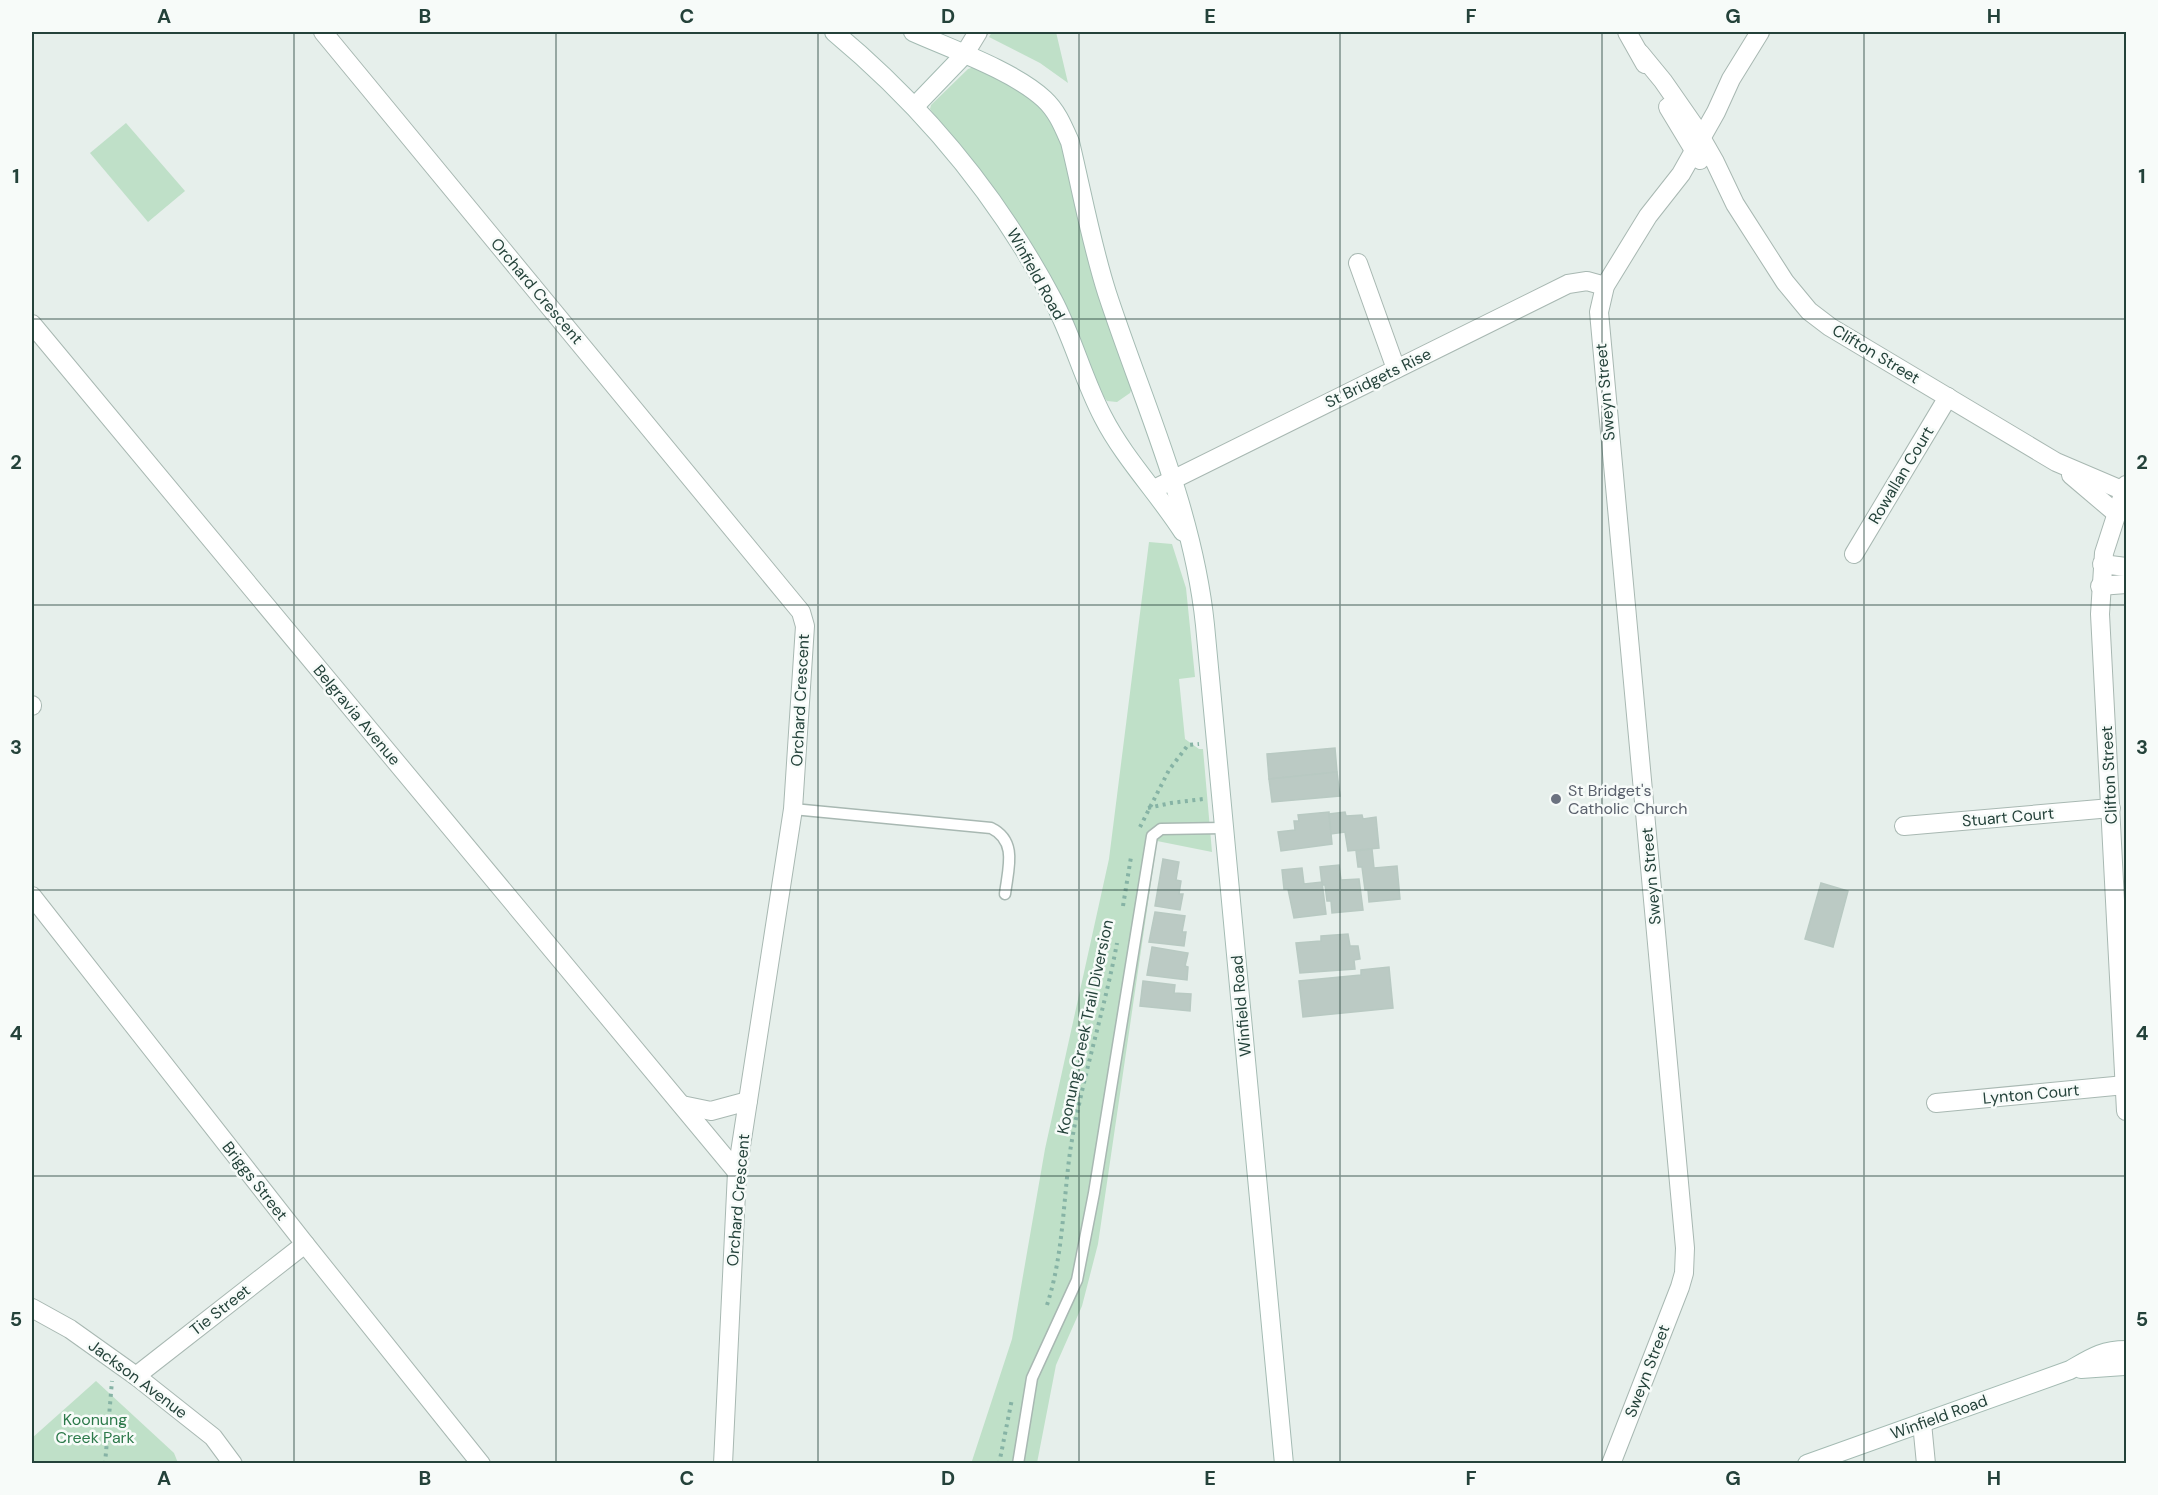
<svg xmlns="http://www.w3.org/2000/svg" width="2158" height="1495" font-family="'DM Sans',sans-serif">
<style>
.green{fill:#bfe0c8}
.building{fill:#bbcac4;stroke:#b8c9c2;stroke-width:1.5}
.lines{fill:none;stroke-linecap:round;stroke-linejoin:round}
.lane-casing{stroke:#a8b8b2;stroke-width:13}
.street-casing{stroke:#a8b8b2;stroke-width:20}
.secondary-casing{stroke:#a4bbb3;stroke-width:20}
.path{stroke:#86b3a5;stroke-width:4;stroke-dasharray:3 4.5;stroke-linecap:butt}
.lane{stroke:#fff;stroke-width:10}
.street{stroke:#fff;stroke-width:18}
.secondary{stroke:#fff;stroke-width:18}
.grid{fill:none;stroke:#24423a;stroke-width:1.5;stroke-opacity:0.55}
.worship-dot{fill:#6b7280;stroke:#f7fbf9;stroke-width:2}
.labels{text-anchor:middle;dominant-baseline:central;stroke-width:5;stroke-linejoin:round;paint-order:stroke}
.street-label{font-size:16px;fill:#24423a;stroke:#f7fbf9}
.worship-label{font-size:16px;fill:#5b616d;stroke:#f7fbf9;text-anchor:start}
.park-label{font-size:16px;fill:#2d7a4b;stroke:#f7fbf9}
.neatline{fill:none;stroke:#24423a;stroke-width:2}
.grid-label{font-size:20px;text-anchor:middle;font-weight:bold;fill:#24423a}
</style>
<rect width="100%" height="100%" fill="#e6efeb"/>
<!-- green -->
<g class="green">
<polygon points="992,32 1056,32 1068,83 1040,63 989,37"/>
<polygon points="974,67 1026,94 1046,111 1060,134 1132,388 1130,393 1117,402 1107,401 1104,397 1006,207 979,170 930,109 931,105 968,69"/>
<polygon points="126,123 185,191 148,222 90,153"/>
<polygon points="1149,542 1172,544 1186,588 1195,677 1179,679 1185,739 1199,749 1203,749 1212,852 1157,841 1098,1244 1082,1306 1056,1365 1037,1463 971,1464 1012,1339 1045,1149 1109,859"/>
<polygon points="96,1381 174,1453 178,1463 32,1463 32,1438"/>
</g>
<!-- building -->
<g class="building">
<polygon points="1335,748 1337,772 1269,779 1267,754"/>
<polygon points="1337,772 1340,796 1272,802 1269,779"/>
<polygon points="1329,812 1332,844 1281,851 1278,832 1295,830 1294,821 1299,821 1298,815"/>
<polygon points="1345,812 1346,816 1362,815 1363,819 1376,817 1379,848 1348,851 1345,832 1331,834 1329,814"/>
<polygon points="1372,849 1374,868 1397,866 1400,899 1369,902 1368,890 1365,890 1362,867 1358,867 1356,851"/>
<polygon points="1163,859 1179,862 1176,880 1181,881 1179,894 1183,894 1180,910 1155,906"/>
<polygon points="1339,865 1341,880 1359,879 1363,910 1332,913 1331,901 1327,901 1325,885 1322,885 1320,867"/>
<polygon points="1302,868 1304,884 1322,882 1326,914 1294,918 1288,889 1284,889 1282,870"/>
<polygon points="1821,883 1848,891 1833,947 1805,939"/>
<polygon points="1155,912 1185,916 1182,932 1186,932 1184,946 1149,942"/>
<polygon points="1348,934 1350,946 1358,946 1360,959 1354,960 1355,969 1300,973 1296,943 1321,941 1321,936"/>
<polygon points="1152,947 1188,953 1185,966 1188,967 1187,980 1147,975"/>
<polygon points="1389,967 1393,1008 1303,1017 1299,981 1361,975 1361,970"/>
<polygon points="1143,981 1175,985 1174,993 1191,994 1190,1011 1140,1006"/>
</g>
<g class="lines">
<!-- lane casing -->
<g class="lane-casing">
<g id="lane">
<path d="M793,809l198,19c27,13 17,41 14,66"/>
<polyline points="1018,1464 1032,1378 1077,1280 1094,1193 1152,836 1161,829 1224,828"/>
</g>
</g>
<!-- street casing -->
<g class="street-casing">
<g id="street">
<polyline points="323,32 801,612 805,626 793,809 737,1172 723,1464"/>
<polyline points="1627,32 1645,64"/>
<polyline points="1640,53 1663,81 1695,127 1715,162 1735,204 1785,282 1809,311 1830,327 2056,462 2124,491"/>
<polyline points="964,55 978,32"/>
<polyline points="1668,107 1700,160"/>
<polyline points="1358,263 1396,369"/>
<polyline points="32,324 737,1172"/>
<polyline points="2071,475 2117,514"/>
<polyline points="2126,485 2104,553 2100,614 2126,1111"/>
<polyline points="1154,489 1568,284 1587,281 1605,286"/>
<polyline points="1854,554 1948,397"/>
<polyline points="2102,564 2126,567"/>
<polyline points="2100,586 2126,584"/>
<polyline points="32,706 32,705"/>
<polyline points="1904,826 2111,808"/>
<polyline points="32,896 305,1244 481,1464"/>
<polyline points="1936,1103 2125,1085"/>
<polyline points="682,1105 711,1111 748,1101"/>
<polyline points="32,1308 70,1329 136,1376 213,1437 233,1464"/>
<polyline points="136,1376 305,1244"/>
<polyline points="1922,1423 1926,1464"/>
<polyline points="1611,1464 1680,1287 1684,1273 1685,1248 1599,312 1605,286 1648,216 1681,174 1716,112 1731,79 1760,32"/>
</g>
</g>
<!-- secondary casing -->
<g class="secondary-casing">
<g id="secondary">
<path d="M834,32c90,75 164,164 219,268 20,38 30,79 50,117 21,41 55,76 80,115"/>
<path d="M913,32c38,17 101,39 131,67 13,12 19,27 26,43 12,50 21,101 37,151 36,110 86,215 98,332l79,839"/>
<polyline points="915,106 964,55"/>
<polyline points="2081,1369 2124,1366"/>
<path d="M1807,1464l263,-94c21,-12 32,-20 56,-20"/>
</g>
</g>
<!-- path -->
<g class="path">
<polyline points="1148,808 1171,803 1203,799"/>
<polyline points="1140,827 1169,770 1188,745 1199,744"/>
<polyline points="1123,906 1131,857"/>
<path d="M1047,1305c16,-49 16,-101 23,-153 11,-71 34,-139 47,-209"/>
<polyline points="105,1464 112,1381"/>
<polyline points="999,1464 1012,1399"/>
</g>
<!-- lane -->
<use href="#lane" class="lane"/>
<!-- street -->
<use href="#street" class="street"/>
<!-- secondary -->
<use href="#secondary" class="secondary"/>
</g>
<!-- grid -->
<path class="grid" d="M294,32v1432M556,32v1432M818,32v1432M1079,32v1432M1340,32v1432M1602,32v1432M1864,32v1432M32,319h2094M32,605h2094M32,890h2094M32,1176h2094"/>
<!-- markers -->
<circle class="worship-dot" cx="1556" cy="799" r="6"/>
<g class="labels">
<!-- street labels -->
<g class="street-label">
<text transform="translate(1036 274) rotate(61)">Winfield Road</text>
<text transform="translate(537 291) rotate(50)">Orchard Crescent</text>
<text transform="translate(1876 354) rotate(31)">Clifton Street</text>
<text transform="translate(1378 378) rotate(-26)">St Bridgets Rise</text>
<text transform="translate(1605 392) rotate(-95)">Sweyn Street</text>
<text transform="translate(1901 475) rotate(-59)">Rowallan Court</text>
<text transform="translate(800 700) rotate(-87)">Orchard Crescent</text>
<text transform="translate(357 715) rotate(50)">Belgravia Avenue</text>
<text transform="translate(2109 775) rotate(-93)">Clifton Street</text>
<text transform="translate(2008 817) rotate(-5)">Stuart Court</text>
<text transform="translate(1651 876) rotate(-95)">Sweyn Street</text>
<text transform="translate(1241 1006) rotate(-95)">Winfield Road</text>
<text transform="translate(1085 1027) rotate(-78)">Koonung Creek Trail Diversion</text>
<text transform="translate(2031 1094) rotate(-5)">Lynton Court</text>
<text transform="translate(255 1181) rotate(52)">Briggs Street</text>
<text transform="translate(738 1200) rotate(-85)">Orchard Crescent</text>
<text transform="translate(220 1310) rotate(-38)">Tie Street</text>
<text transform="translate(1647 1371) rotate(-69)">Sweyn Street</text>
<text transform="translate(138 1379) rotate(37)">Jackson Avenue</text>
<text transform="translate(1939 1417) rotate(-20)">Winfield Road</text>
</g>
<!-- worship labels -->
<g class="worship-label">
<text x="1568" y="790">St Bridget's<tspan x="1568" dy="18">Catholic Church</tspan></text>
</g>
<!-- park labels -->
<g class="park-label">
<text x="95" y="1419">Koonung<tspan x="95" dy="18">Creek Park</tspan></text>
</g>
</g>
<!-- border -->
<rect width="2158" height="1495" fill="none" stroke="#f7fbf9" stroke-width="66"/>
<rect x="33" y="33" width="2092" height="1429" class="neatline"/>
<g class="grid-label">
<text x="164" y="23">A</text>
<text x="425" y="23">B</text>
<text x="687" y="23">C</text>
<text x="948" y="23">D</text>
<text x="1210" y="23">E</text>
<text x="1471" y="23">F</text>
<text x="1733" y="23">G</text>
<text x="1994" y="23">H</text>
<text x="16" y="183">1</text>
<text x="2142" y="183">1</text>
<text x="16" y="469">2</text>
<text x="2142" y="469">2</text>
<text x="16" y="754">3</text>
<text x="2142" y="754">3</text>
<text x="16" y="1040">4</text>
<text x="2142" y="1040">4</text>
<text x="16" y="1326">5</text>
<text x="2142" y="1326">5</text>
<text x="164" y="1485">A</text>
<text x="425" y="1485">B</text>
<text x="687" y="1485">C</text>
<text x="948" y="1485">D</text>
<text x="1210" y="1485">E</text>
<text x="1471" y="1485">F</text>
<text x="1733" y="1485">G</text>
<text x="1994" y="1485">H</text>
</g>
</svg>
